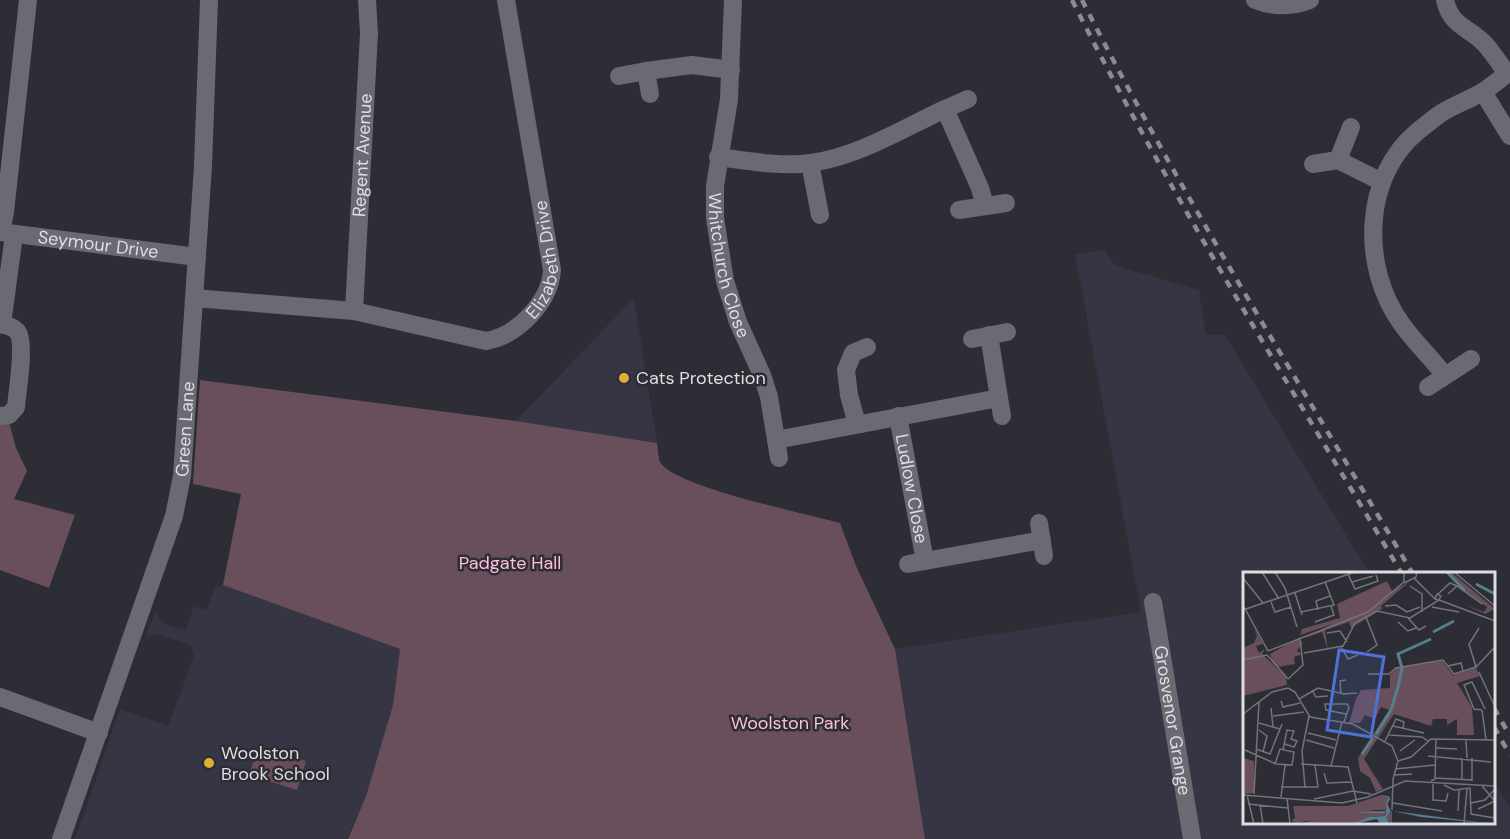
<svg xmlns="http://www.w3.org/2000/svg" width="1510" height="839" font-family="'DM Sans',sans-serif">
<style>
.built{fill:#353543}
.green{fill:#694f5b}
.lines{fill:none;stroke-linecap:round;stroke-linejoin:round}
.minor{stroke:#6a6a73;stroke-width:18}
.rail{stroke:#8b8b92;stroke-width:4.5;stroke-dasharray:8 8;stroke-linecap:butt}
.poi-dot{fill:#e1af34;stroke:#2d2d35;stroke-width:2}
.labels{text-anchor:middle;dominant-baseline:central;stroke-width:5;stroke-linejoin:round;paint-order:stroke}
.street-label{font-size:18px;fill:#dddde2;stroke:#2d2d35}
.poi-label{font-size:18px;fill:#dddde2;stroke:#2d2d35;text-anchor:start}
.park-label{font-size:18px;fill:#febedb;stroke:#2d2d35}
.inset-river{fill:none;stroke:#547f8e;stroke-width:3}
.inset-road{fill:none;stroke:#73737a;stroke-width:1.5}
.view{fill:#4d72da;fill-opacity:0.15;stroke:#4d72da;stroke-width:3}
.inset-edge{fill:none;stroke:#dddde2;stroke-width:3}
</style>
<rect width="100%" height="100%" fill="#2d2d35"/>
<!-- built -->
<g class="built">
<polygon points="1105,250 1114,265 1199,290 1206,334 1225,335 1369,573 1244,574 1244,822 1494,822 1494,780 1510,808 1510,839 925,839 895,649 1141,612 1075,254"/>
<polygon points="634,298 657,443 516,421"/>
<polygon points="223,585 400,649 393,705 366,796 347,839 75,839 120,709 168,726 194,656 191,645 160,635 152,635 145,639 155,611 162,623 186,630 194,606 207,610 214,588"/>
</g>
<!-- green -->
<g class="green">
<path d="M200,380l316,41 141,22c1,5 1,14 3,19 14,25 148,52 180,61l16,43 39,83 30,190h-577l18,-43 27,-91 7,-56 -177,-64 18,-91 -48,-10z"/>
<polygon points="0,422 9,422 16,448 27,471 14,499 75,515 49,588 0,570"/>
<polygon points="258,747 306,761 297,790 249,775"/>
</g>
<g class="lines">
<!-- minor -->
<g class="minor">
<path id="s1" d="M733,0l-4,99 -14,87v32l10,63 13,41 24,53 7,22 10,61"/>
<path d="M1255,0c17,7 38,7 55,0"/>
<path d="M1445,0c6,27 24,27 40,44 8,9 15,20 22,30"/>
<polyline points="646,71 692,65 731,70"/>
<polyline points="619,76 646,71 650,94"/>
<polyline points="1483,92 1510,136"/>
<polyline points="945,109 968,99"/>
<path d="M718,157c31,4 63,10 93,6 48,-7 91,-34 134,-54l35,79 5,18"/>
<polyline points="1338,160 1382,182"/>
<polyline points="810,163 820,215"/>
<polyline points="1313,164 1338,160 1351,127"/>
<polyline points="959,210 1006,203"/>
<path id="s2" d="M0,232l197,25"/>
<polyline points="1,232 5,212 28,0"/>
<path id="s3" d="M194,298l160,13 132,30c31,-5 64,-39 66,-71l-46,-270"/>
<path id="s4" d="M354,311l15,-278 -2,-33"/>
<path d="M0,324c6,1 13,3 17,7 9,11 0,62 -1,76l-7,8 -9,1"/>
<polyline points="2,324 14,235"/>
<polyline points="972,339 1007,332"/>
<path d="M1471,359l-26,17c-14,-19 -31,-34 -44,-53 -40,-56 -39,-146 17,-192 8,-6 17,-14 25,-19 14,-8 28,-13 41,-21 9,-6 17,-13 26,-19"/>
<polyline points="1428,387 1445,376"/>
<polyline points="999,398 1002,416"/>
<path id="s5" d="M898,416l27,145"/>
<polyline points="857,424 849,395 846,370 853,353 867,347"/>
<polyline points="776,440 999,398 989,335"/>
<polyline points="1039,523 1044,556"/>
<polyline points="908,564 1042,540"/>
<path id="s6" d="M1153,602l39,237"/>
<polyline points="0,697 99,733"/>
<path id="s7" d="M61,839l113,-323 8,-40 21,-310 6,-166"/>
</g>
<!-- rail -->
<g class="rail">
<path d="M1072,0c99,197 217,384 330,574"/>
<path d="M1082,0c100,197 218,384 331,574"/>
<polyline points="1494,708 1510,736"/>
<polyline points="1494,727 1510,755"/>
</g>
</g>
<!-- markers -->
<g class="poi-dot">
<circle cx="624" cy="378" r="6"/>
<circle cx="209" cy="763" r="6"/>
</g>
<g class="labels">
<!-- street labels -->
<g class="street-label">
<text stroke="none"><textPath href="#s4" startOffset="156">Regent Avenue</textPath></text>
<text stroke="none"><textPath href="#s2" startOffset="99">Seymour Drive</textPath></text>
<text stroke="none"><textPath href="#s3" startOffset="408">Elizabeth Drive</textPath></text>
<text stroke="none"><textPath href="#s1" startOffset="268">Whitchurch Close</textPath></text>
<text stroke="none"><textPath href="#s7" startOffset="430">Green Lane</textPath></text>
<text stroke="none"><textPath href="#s5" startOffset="74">Ludlow Close</textPath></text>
<text stroke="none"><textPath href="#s6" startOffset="120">Grosvenor Grange</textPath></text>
</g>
<!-- poi labels -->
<g class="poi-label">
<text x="636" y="378">Cats Protection</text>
<text x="221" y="753">Woolston<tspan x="221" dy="21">Brook School</tspan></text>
</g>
<!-- park labels -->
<g class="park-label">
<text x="510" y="563">Padgate Hall</text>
<text x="790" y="723">Woolston Park</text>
</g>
</g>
<!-- overview -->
<g transform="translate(1243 572)">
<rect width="252" height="252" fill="#2d2d35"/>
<path d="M204,0h4l44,37 -10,5 -20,-9 19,7 3,-5 -20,-13zM144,9l5,10 17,-9 -28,24 1,3 -31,19 -2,-6 -24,8 3,20 -6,-18 -17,6 28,-14 -33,11 2,-6 38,-11 -3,-14zM11,56l9,16 -7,2 3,7 6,-4 -3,5 24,23 1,8 -44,11v-48l11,-5 3,-7zM57,65l2,7 -5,7 6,3 -9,3 1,7 -17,3 10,9 -15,-12 -3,-10zM199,89l11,14 23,-7 4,8 -23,7 15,24 2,28h-17v-16l-10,6v-6h-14l-2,7 -37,-12 -30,45 19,30 -7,3 -6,-14 -10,-7 -2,-13 31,-48 -8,-3 -6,12 -10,-4 -5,8h-11l7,-24 5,-9 29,-2v-13l7,-7zM0,186l11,3v32l-11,1zM138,223l8,3 -2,12h-17l20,4 2,-3v13l-7,-7 -10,-1 -22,8h-53l13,-4 -17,3 -5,-3 4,-2 -2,-12h55z" fill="#694f5b"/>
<path d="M138,223l7,1 2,2v2l-3,3 4,9 -5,5 4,7h-10l-3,-5 -24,5 16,-7 17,-1v-6l-1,3h-32l32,-2 2,-2 -1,-6 3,-5zM150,239l100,13 -72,-7z" fill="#547f8e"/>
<path class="inset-river" d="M204,0l18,19M233,12l19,10M190,60l21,-11M133,162l15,-24 7,-23 4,-19 -4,-14 33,-15M119,182l11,-16"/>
<path class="inset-road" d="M19,0l17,27M32,0l10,16 12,39M211,0l41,34M105,2l7,15 23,-8 -2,-6M0,6l20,25M171,6l21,21M109,10l21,-6M161,11l12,-6 1,-5M167,14l12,8v18M52,21l7,22M194,22l4,2 -2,4 -4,-1zM195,22l12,-11 7,3M205,22l9,-8 25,18M196,28l56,21M28,30l4,10 16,-5M0,33l25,46M142,34l11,-1 11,7 13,-5M189,35l27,5M0,38l112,-38M75,38l-2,-9 14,-5M58,40l33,-7 -9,-23M123,45l11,28 -10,7M165,46l11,12 7,-4M72,50l19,-7 -3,-9M155,50l10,9 8,-3M84,61l13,-2 7,11M98,75l7,12 10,-4M25,79l100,-39 36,-30v-9M61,81l39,-7 12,-23 22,-12 33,7 29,-18M24,83l21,24M0,88l24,-5M205,94l13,-3 2,8M233,95l-7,-23 10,-16M236,100l16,35M125,102h21l7,-6 47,-8 11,14 22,-7 19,-20M45,107l15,-14 -3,-27M45,116l7,4 15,25 43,7 39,22 6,15 -5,18 -1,31M69,118l4,7 12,-1M98,122l-1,-13 6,-1M56,127l19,-11 26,6 13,-1M38,129l2,6 17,-4M28,136l2,19M239,138l-8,-1 -10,-24 8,-3 13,27M239,138l4,30M0,142l29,-22 16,-4M30,144l31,-4M101,150l5,-15 -2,-3h-22l1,6 20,4M16,151l21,6M150,154l31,7M16,158l8,6 -4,16M65,161l28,7M146,163l33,2 6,4M63,168l28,8M223,168l1,18M142,169l11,-22 8,3 -1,6M192,176l22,1M13,177l14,5 12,-30M2,178l31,14M40,178l4,-20 7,1 -3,8 6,2 -3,6 -9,-3M157,179l15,-11M185,184l63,6M155,189l13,-4 20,-18 64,1M32,192l5,-15 14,3 -2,13 -16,-1M58,192l47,3 9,36M88,194l11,-44M152,197l40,-4M81,201l3,10 25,-1M151,203l18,-1M192,206l37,2M219,208v-22M188,209l4,-2 1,-40M229,209v-23M190,212v16l13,1 2,-8M201,213l10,5 16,-2 1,26 24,4M239,214l13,15M38,215h37l-3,-22M62,216l-3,-37 7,-35M11,222l5,-92M0,223l99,8 26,-6 37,-16 90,5M4,223l7,29M38,225l4,-32M44,226l3,26M71,227l39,-8 18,3M150,231l49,8M228,231l14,-3 10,-11M5,232l40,4M17,233l3,19M235,237l17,-8M215,239l1,-21M221,252l3,-35"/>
<path class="view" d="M96,78l45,7 -13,80 -44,-7z"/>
<rect width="252" height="252" class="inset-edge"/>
</g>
</svg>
